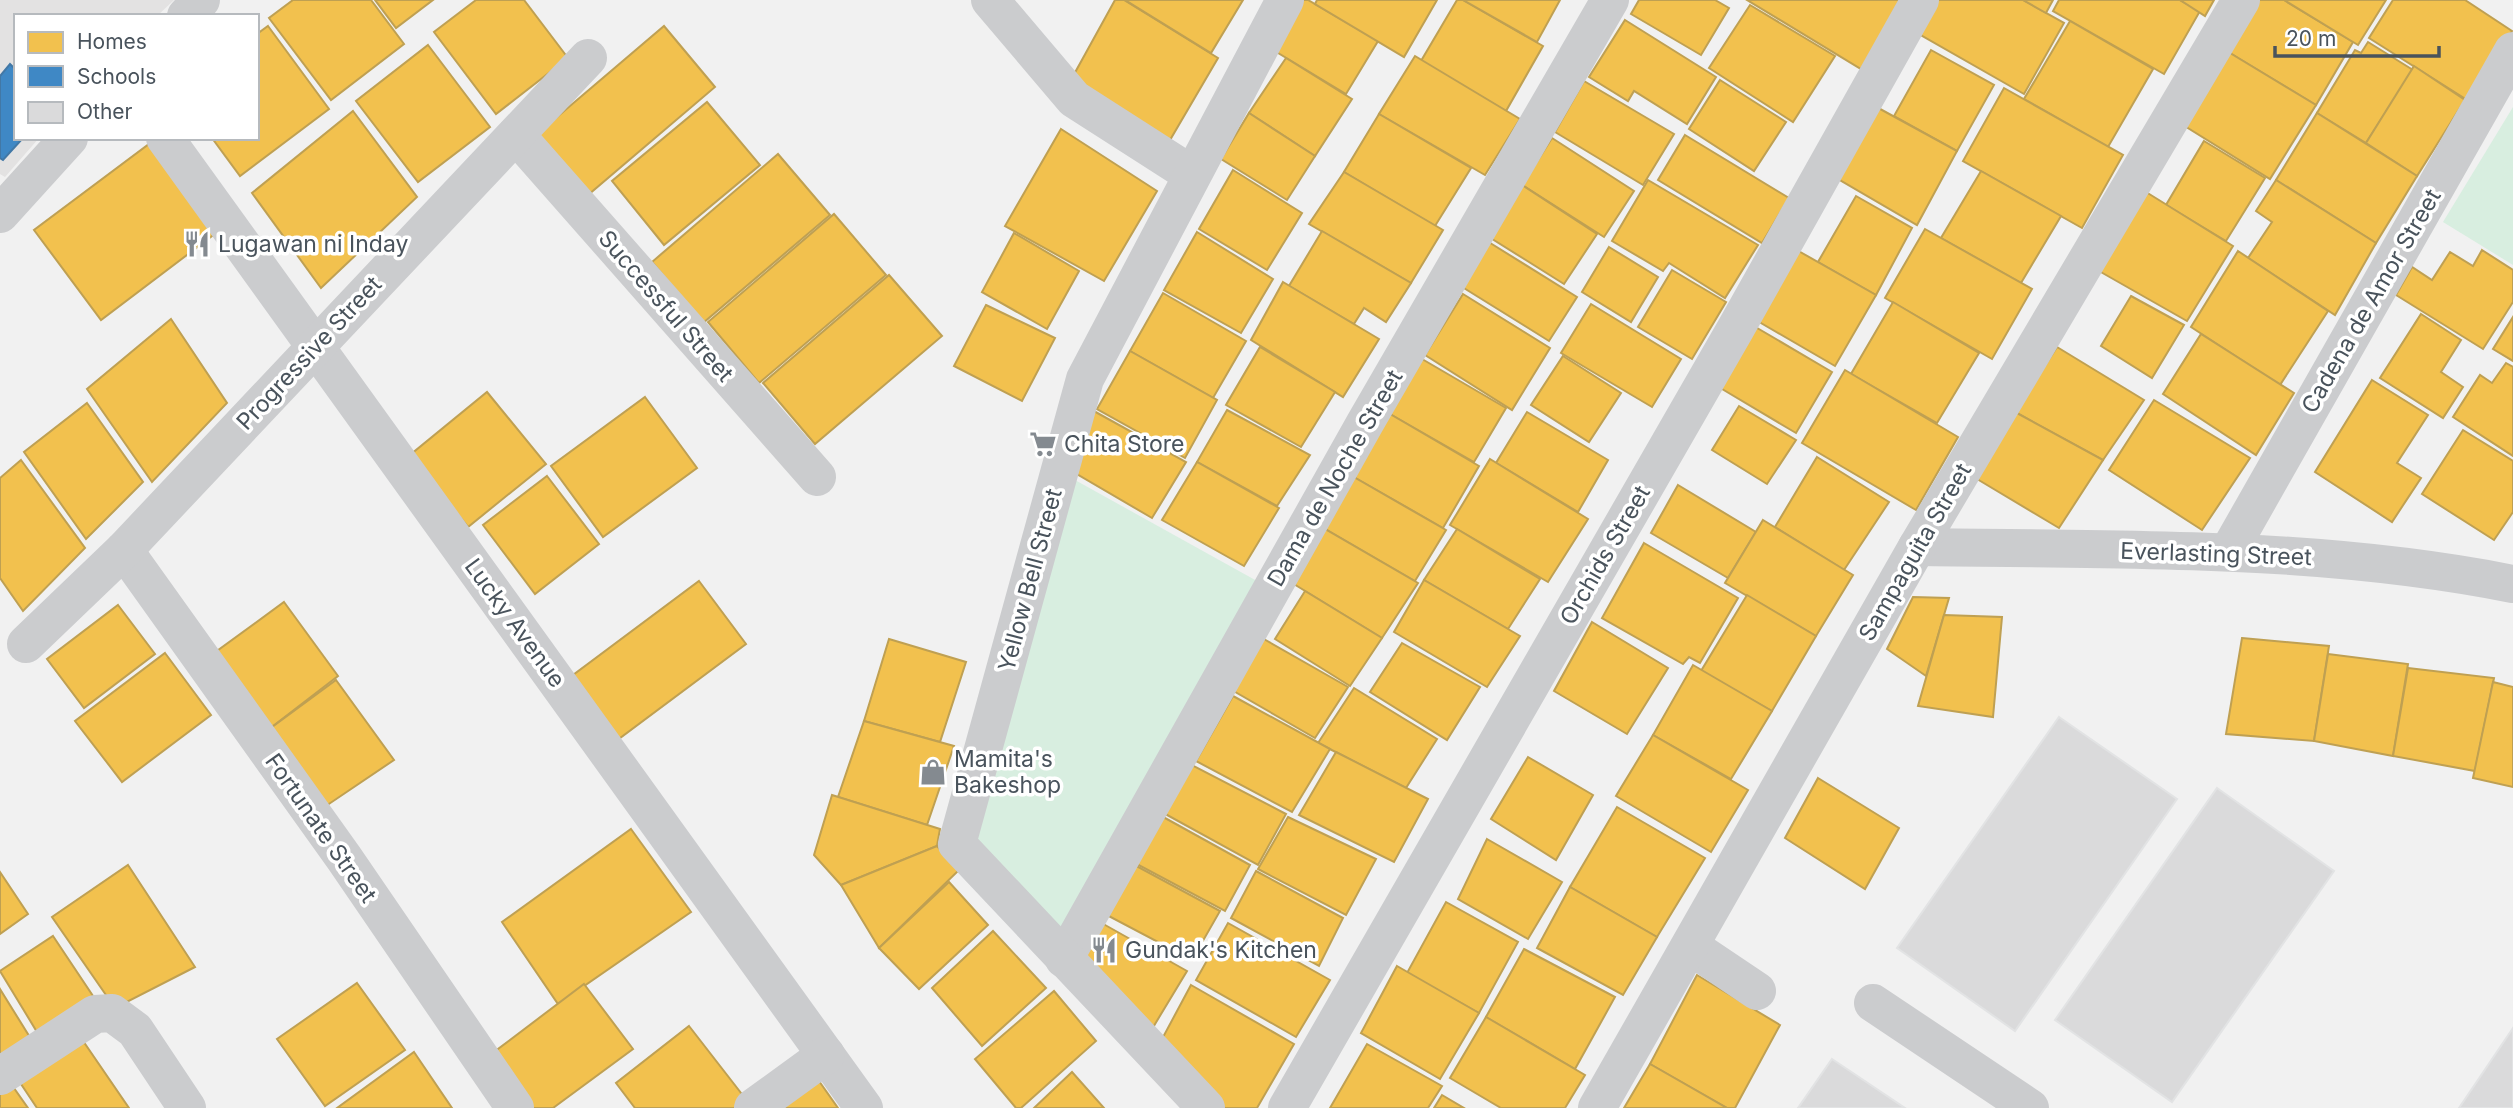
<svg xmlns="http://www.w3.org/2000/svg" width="2513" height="1108" font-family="Inter,sans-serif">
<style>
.education{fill:#e3e2e2}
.green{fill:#d8eee0}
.homes{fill:#f2c14e;stroke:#bfa052;stroke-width:2}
.schools{fill:#3f88c5;stroke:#4278a6;stroke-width:2}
.building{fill:#dadadb;stroke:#e2e3e4;stroke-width:2}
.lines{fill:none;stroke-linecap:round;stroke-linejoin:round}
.minor{stroke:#cbccce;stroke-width:38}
.labels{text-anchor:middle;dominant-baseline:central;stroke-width:7;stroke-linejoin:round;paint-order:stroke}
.poi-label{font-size:23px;fill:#49535c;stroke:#fff;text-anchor:start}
.street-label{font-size:23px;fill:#49535c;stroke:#fff}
</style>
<rect width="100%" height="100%" fill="#f1f1f1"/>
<!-- education -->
<polygon class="education" points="0,0 174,0 157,16 16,16 16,138 39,138 5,177 0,174"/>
<!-- green -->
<g class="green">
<polygon points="2513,107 2513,265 2443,222"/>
<polygon points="1066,475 1266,586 1062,949 964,842"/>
</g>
<!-- homes -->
<g class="homes">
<polygon points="293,0 371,0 404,44 331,100 269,18"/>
<polygon points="375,0 433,0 396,28"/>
<polygon points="476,0 524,0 568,58 496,114 434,32"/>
<polygon points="1115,0 1124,0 1218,58 1170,140 1072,78"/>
<polygon points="1125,0 1243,0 1211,53"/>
<polygon points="1296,0 1308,0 1378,41 1346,94 1268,47"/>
<polygon points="1317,0 1437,0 1404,57 1315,4"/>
<polygon points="1457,0 1463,0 1543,46 1506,111 1421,61"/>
<polygon points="1463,0 1560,0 1537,42"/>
<polygon points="1639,0 1715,0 1729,8 1701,55 1631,14"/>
<polygon points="1747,0 1902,0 1861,69"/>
<polygon points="1938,0 2023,0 2064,23 2024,94 1919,34"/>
<polygon points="2023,0 2053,0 2046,13"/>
<polygon points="2059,0 2180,0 2200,11 2164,74 2053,11"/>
<polygon points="2180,0 2214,0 2205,16"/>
<polygon points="2255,0 2284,0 2353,42 2316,105 2225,50"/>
<polygon points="2284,0 2386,0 2358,45"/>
<polygon points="2393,0 2465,0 2512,31 2472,103 2369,38"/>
<polygon points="1750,5 1835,56 1793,122 1709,68"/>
<polygon points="1625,20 1716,77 1687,124 1634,91 1628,101 1589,77"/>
<polygon points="2070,21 2153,69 2108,147 2024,99"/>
<polygon points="268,26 329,109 240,176 212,138 257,138 257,34"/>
<polygon points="664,26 715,87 588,195 537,134"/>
<polygon points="2368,42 2413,70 2366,143 2317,113 2355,50 2361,53"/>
<polygon points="428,45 490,127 418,182 356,101"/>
<polygon points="1931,50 1994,85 1957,151 1894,116"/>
<polygon points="2225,50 2316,105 2270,179 2175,120"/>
<polygon points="1415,56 1520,119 1485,175 1379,114"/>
<polygon points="1286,58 1352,99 1315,156 1249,113"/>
<polygon points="2414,66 2465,100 2417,176 2366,143"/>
<polygon points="1720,80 1786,122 1754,171 1689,129"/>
<polygon points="1584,81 1674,134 1643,185 1555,132"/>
<polygon points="2004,88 2123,155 2082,228 1963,161"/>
<polygon points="707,102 760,165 664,245 612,181"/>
<polygon points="1871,104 1957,151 1917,225 1833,176"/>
<polygon points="353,111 417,197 321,288 252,193"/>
<polygon points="1249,113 1315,156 1287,200 1221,159"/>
<polygon points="2317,113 2417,176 2376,243 2276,180"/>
<polygon points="1379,114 1471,168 1435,226 1344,172"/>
<polygon points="1061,129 1157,191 1104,281 1005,226"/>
<polygon points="1685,135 1789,198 1762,243 1658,180"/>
<polygon points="1552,138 1634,191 1604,237 1522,185"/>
<polygon points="2204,141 2265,178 2226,241 2166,205"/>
<polygon points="149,144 216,233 101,320 34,230"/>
<polygon points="778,154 830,215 703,323 652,262"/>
<polygon points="1233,170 1302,213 1267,270 1199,229"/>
<polygon points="1981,171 2061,216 2021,283 1941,238"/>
<polygon points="1344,172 1443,230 1411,283 1309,224"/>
<polygon points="1648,180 1758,245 1725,298 1669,263 1663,271 1612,241"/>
<polygon points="2276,180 2376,243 2335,315 2248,258 2272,222 2256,211"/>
<polygon points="1522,185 1597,234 1564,284 1489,237"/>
<polygon points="2146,192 2233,246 2187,321 2099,271"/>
<polygon points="1856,196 1912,228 1876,295 1818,262"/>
<polygon points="834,214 886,275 759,383 708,322"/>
<polygon points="1925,229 2032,289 1992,359 1885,298"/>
<polygon points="1322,231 1411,283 1386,322 1364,308 1354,324 1289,286"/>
<polygon points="1197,232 1273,279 1241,333 1164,290"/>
<polygon points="1014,233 1079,271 1047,329 982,292"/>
<polygon points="1487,241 1577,297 1549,341 1459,285"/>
<polygon points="1609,247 1658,277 1631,322 1582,292"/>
<polygon points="1795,249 1876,295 1835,366 1754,319"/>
<polygon points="2482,250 2513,270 2513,302 2483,349 2396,295 2412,267 2432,280 2450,252 2473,266"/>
<polygon points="2238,251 2328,311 2280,385 2191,327"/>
<polygon points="1672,270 1726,302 1692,359 1638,327"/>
<polygon points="889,275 942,336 815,444 763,383"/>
<polygon points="1283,282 1379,339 1343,397 1251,340"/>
<polygon points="1163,293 1246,341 1213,398 1130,351"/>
<polygon points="1463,294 1550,348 1512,410 1425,355"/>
<polygon points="2131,296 2184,325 2152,378 2101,346"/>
<polygon points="1893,302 1979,353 1937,423 1851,374"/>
<polygon points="1591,304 1681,359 1652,407 1561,353"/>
<polygon points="986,305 1055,338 1022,401 954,366"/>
<polygon points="2421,314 2461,340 2441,372 2463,387 2443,418 2380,378"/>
<polygon points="2513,317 2513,361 2493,349"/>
<polygon points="171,319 227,403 152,482 87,389"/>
<polygon points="1752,325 1832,372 1796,433 1717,386"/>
<polygon points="2201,334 2294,393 2256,455 2163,394"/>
<polygon points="1260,347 1335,392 1301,447 1226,405"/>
<polygon points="2057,347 2144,400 2103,460 2015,412"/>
<polygon points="1130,351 1217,400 1185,458 1097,409"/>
<polygon points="1563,356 1621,393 1589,442 1531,405"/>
<polygon points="1422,359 1506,408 1474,462 1390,414"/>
<polygon points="2506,363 2513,367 2513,456 2453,417 2480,375 2492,383"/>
<polygon points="1845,370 1958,437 1916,510 1802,443"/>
<polygon points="2372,380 2428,415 2397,463 2421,478 2392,522 2315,472"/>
<polygon points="487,392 546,464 468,527 410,455"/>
<polygon points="645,397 697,468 603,537 551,466"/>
<polygon points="2154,400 2250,458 2202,530 2109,470"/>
<polygon points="87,403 143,482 86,539 24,452"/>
<polygon points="1739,406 1796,440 1767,484 1712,450"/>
<polygon points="1092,410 1186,462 1152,518 1070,470"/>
<polygon points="1227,410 1310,455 1277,506 1197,462"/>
<polygon points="1527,412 1608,460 1578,512 1496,463"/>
<polygon points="2015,412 2103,460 2059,528 1977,479"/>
<polygon points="1390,414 1479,466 1443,528 1352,476"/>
<polygon points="2463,430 2513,461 2513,512 2494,540 2422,494"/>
<polygon points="1817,457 1889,502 1844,570 1775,527"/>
<polygon points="1490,459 1588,519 1548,582 1450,525"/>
<polygon points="21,460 85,548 23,611 0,578 0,478"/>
<polygon points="1197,462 1279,508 1244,566 1162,520"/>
<polygon points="547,476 599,544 535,594 483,525"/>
<polygon points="1352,476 1446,530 1415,581 1322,527"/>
<polygon points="1678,485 1756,532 1728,578 1651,533"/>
<polygon points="1763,520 1853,575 1816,636 1725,583"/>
<polygon points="1318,525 1418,583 1382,638 1284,578"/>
<polygon points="1457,529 1540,579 1508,629 1424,580"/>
<polygon points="1644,543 1738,598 1700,663 1689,657 1683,664 1602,618"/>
<polygon points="1424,580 1520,636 1487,687 1394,632"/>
<polygon points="699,581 746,644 616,741 569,678"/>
<polygon points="1305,591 1382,638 1350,686 1275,639"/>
<polygon points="1747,595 1816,636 1772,711 1701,671"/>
<polygon points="1913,597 1949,598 1926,676 1887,649"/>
<polygon points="284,602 338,676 264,733 210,656"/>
<polygon points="118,605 155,654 84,708 47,659"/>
<polygon points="1944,615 2002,617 1993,717 1918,706"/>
<polygon points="1592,622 1668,668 1627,734 1554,691"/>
<polygon points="1262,638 1348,687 1315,738 1230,689"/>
<polygon points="2242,638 2329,646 2314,741 2226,734"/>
<polygon points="889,639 966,662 940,742 864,721"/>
<polygon points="1402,643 1480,687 1447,740 1370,692"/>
<polygon points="165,653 211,715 122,782 75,721"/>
<polygon points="2328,654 2408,664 2393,756 2314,741"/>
<polygon points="1693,665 1772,711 1731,779 1653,735"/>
<polygon points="2408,668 2494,678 2475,771 2393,756"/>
<polygon points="336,680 394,760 320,810 264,733"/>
<polygon points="2493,682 2513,687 2513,787 2473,778"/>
<polygon points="1354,688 1437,739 1406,788 1318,743"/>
<polygon points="1233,696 1330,749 1292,812 1196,761"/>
<polygon points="864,721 954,746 927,825 838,797"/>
<polygon points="1653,735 1748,790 1711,852 1616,796"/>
<polygon points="1336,752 1428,799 1394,862 1299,815"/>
<polygon points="1528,757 1593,795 1556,860 1491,819"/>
<polygon points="1184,761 1286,814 1258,865 1158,810"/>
<polygon points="1818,778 1899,828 1865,889 1785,838"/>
<polygon points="832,795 940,829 937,846 841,885 814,855"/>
<polygon points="1617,807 1705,858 1657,937 1570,887"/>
<polygon points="1156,813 1250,865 1225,911 1131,861"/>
<polygon points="1288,817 1376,859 1346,915 1258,869"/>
<polygon points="631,829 691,912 558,1004 502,922"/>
<polygon points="1487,839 1562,882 1528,939 1458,899"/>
<polygon points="937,846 959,870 879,948 841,885"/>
<polygon points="1129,862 1220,911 1192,960 1103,913"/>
<polygon points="128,865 195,967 115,1008 52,917"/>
<polygon points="1256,871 1343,918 1319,966 1231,918"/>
<polygon points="0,872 28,914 0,934"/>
<polygon points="949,882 988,925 919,989 879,948"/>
<polygon points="1570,887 1657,937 1623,995 1537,948"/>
<polygon points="1446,902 1518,942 1479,1013 1407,973"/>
<polygon points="1098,921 1187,971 1149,1034 1076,959"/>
<polygon points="1228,923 1330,980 1296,1037 1196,980"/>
<polygon points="993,931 1046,988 982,1046 932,988"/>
<polygon points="53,936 93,996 37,1032 0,971"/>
<polygon points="1524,949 1615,997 1575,1069 1486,1017"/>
<polygon points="1397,966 1479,1013 1440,1079 1361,1033"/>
<polygon points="1697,975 1780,1025 1735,1108 1727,1108 1650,1064"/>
<polygon points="357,983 405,1050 325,1106 277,1039"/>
<polygon points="584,984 633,1049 553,1108 529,1108 490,1055"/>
<polygon points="1191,985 1294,1044 1257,1108 1224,1108 1162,1039"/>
<polygon points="0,989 31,1039 0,1059"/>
<polygon points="1054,991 1096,1041 1021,1108 1016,1108 975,1059"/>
<polygon points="1486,1017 1585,1075 1565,1108 1501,1108 1450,1078"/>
<polygon points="689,1026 748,1102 740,1108 635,1108 616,1083"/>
<polygon points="79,1035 129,1108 37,1108 17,1078"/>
<polygon points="1367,1044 1442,1086 1428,1108 1330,1108"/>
<polygon points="414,1052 452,1108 337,1108"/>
<polygon points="1650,1064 1727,1108 1624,1108"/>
<polygon points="1072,1072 1104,1108 1034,1108"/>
<polygon points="9,1081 28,1108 0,1108 0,1087"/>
<polygon points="819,1081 838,1108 783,1108"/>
<polygon points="1442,1095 1464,1108 1434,1108"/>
</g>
<!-- schools -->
<polygon class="schools" points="10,64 16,70 16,138 23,138 3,160 0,158 0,76"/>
<!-- building -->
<g class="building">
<polygon points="2059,717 2177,799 2015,1031 1897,948"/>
<polygon points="2217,788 2334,871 2172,1102 2055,1020"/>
<polygon points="2513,1028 2513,1108 2459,1108"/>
<polygon points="1832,1059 1905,1108 1798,1108"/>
</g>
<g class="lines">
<!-- minor -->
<g class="minor">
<polyline points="990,0 1074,99 1191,174"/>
<polyline points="186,16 201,0"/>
<polyline points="516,135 817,477"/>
<polyline points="165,138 864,1108"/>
<polyline points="0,214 69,138"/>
<path d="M1917,547c198,3 400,-2 596,37"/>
<polyline points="124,550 344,858 515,1108"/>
<polyline points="2229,551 2513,51"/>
<polyline points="26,644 124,550 588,58"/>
<polyline points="1690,946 1757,991"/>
<polyline points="1064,959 1365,423 1610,0"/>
<polyline points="1873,1003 2030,1108"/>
<polyline points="0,1076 95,1014 112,1013 135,1030 187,1108"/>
<polyline points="753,1108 826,1055"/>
<polyline points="1206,1108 957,844 1085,379 1285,0"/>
<polyline points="1287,1108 1736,328 1920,0"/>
<polyline points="1597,1108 1917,547 2241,0"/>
</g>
</g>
<!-- icons -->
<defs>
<g id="restaurant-bare" transform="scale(2.1)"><path d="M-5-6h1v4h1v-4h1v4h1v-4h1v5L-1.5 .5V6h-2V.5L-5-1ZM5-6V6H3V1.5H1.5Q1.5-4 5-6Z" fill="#848a90" stroke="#fff" stroke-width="2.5" paint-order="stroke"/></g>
<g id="supermarket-bare" transform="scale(2.1)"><path d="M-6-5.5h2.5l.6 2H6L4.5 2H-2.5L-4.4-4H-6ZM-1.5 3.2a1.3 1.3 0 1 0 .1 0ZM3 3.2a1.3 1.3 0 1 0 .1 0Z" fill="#848a90" stroke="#fff" stroke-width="2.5" paint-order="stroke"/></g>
<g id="shop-bare" transform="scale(2.1)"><path d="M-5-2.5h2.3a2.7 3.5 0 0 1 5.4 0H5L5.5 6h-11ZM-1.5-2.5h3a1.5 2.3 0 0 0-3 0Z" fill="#848a90" stroke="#fff" stroke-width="2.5" paint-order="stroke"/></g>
</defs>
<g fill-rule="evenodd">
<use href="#restaurant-bare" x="197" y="244"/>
<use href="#supermarket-bare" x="1043" y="444"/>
<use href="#shop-bare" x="933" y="772"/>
<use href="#restaurant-bare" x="1104" y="950"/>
</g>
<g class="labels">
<!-- poi labels -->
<g class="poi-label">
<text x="218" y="244">Lugawan ni Inday</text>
<text x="1064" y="444">Chita Store</text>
<text x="954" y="759">Mamita's<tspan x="954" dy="26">Bakeshop</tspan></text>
<text x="1125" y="950">Gundak's Kitchen</text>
</g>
<!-- street labels -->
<g class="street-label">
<text transform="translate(2371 301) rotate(-60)">Cadena de Amor Street</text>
<text transform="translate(666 306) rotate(49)">Successful Street</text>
<text transform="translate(309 353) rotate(-47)">Progressive Street</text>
<text transform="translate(1335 478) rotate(-60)">Dama de Noche Street</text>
<text transform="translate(1915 552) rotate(-60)">Sampaguita Street</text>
<text transform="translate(2216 554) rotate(2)">Everlasting Street</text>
<text transform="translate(1605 555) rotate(-60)">Orchids Street</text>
<text transform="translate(1030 580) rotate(-75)">Yellow Bell Street</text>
<text transform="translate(515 623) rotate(54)">Lucky Avenue</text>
<text transform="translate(321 828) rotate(55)">Fortunate Street</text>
</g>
</g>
<!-- legend -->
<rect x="14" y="14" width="245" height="126" fill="#ffffff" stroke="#b6babe" stroke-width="2"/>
<rect x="28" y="32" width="35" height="21" fill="#f2c14e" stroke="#b6babe" stroke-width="2"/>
<text x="77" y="49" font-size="21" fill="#49535c">Homes</text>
<rect x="28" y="66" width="35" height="21" fill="#3f88c5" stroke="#b6babe" stroke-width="2"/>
<text x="77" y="84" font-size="21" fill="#49535c">Schools</text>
<rect x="28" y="102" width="35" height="21" fill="#dadadb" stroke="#b6babe" stroke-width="2"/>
<text x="77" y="119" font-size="21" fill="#49535c">Other</text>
<!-- scale -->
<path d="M2275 46v10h164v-10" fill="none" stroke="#49535c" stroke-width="3.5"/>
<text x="2286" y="46" font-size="21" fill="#49535c" stroke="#ffffff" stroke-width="5" paint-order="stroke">20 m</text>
</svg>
